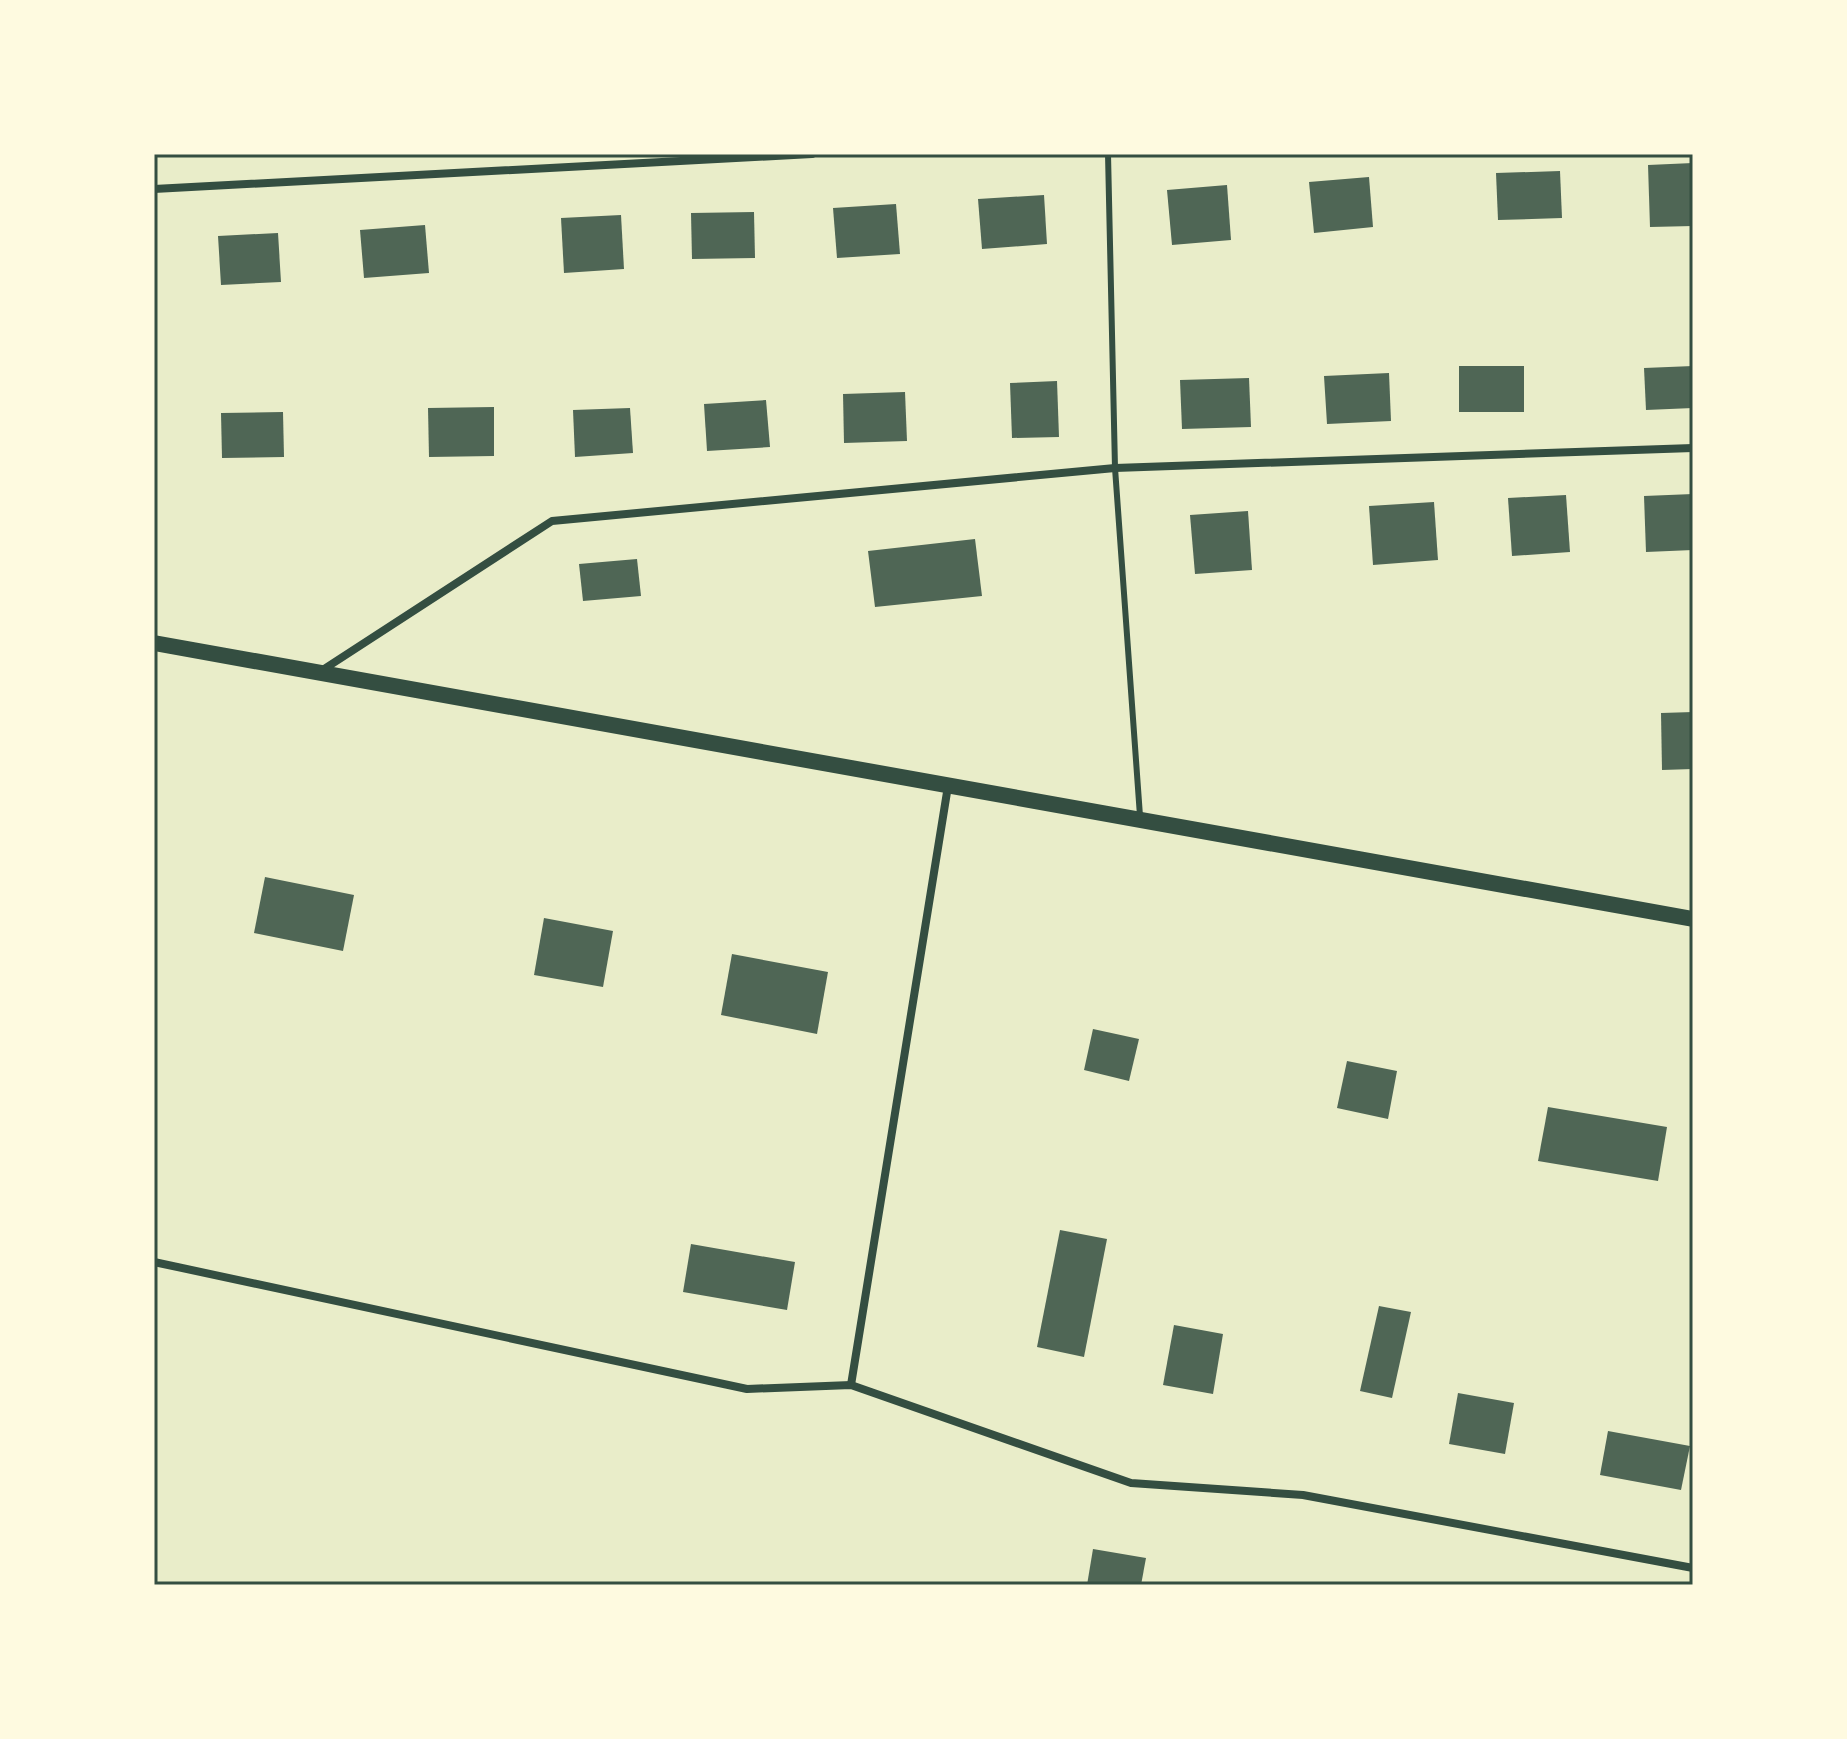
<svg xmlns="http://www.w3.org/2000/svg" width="1847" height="1739" font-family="'Fira Sans',sans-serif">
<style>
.building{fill:#4f6655}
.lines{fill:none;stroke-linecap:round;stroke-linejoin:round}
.service{stroke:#344e41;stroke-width:6}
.minor{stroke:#344e41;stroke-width:8}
.secondary{stroke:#344e41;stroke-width:16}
.neatline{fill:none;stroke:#344e41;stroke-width:3}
</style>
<rect width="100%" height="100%" fill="#e9edc9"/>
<!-- building -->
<g class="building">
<polygon points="1693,163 1693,226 1650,227 1648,165"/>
<polygon points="1560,171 1562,218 1498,220 1496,173"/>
<polygon points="1369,177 1373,227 1314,233 1309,182"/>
<polygon points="1227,185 1231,240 1172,245 1167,190"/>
<polygon points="1044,195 1047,244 982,249 978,199"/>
<polygon points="896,204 900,254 837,258 833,208"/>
<polygon points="754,212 755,258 692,259 691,213"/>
<polygon points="621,215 624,269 564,273 561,218"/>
<polygon points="425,225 429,273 364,278 360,230"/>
<polygon points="278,233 281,282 221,285 218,236"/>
<rect x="1459" y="366" width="65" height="46"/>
<polygon points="1693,366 1693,408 1646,410 1644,368"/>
<polygon points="1389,373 1391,421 1327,424 1324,376"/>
<polygon points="1249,378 1251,427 1182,429 1180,380"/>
<polygon points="1057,381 1059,437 1012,438 1010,383"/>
<polygon points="905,392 907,441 844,443 843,394"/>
<polygon points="766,400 770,447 707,451 704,404"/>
<polygon points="494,407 494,456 429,457 428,408"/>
<polygon points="630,408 633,453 575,457 573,410"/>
<polygon points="283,412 284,457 222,458 221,413"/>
<polygon points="1693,494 1693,550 1646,552 1644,496"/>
<polygon points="1566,495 1570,552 1512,556 1508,498"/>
<polygon points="1434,502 1438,560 1373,565 1369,506"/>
<polygon points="1248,511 1252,570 1195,574 1190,515"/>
<polygon points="975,539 982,596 875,607 868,551"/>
<polygon points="637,559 641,596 583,601 579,564"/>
<polygon points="1693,712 1693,769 1662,770 1661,713"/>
<polygon points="265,877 354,895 343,951 254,933"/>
<polygon points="544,918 613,931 603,987 534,975"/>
<polygon points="732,954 828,972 817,1034 721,1015"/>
<polygon points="1093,1029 1139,1039 1129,1081 1084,1070"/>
<polygon points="1347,1061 1397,1071 1388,1119 1337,1108"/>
<polygon points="1548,1107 1667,1127 1658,1181 1538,1161"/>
<polygon points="1060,1230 1107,1239 1084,1357 1037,1347"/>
<polygon points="691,1244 795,1262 787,1310 683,1292"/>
<polygon points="1379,1306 1411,1312 1392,1398 1360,1391"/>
<polygon points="1174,1325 1223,1334 1213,1394 1163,1385"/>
<polygon points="1458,1393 1514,1403 1505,1454 1449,1444"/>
<polygon points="1608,1431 1690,1446 1681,1490 1600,1475"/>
<polygon points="1093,1549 1146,1558 1141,1585 1087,1585"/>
</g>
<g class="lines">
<!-- service -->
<polyline class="service" points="1108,154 1115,468 1140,816"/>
<!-- minor -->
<g class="minor">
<polyline points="154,189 812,154"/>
<polyline points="321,671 552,521 1115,468 1693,448"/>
<polyline points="154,1262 747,1389 851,1385 1131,1483 1303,1495 1693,1568"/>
<polyline points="851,1385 948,786"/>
</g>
<!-- secondary -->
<polyline class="secondary" points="154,643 1693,919"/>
</g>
<!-- border -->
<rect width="1847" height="1739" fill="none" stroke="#fefae0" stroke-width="312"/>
<rect x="156" y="156" width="1535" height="1427" class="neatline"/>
</svg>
